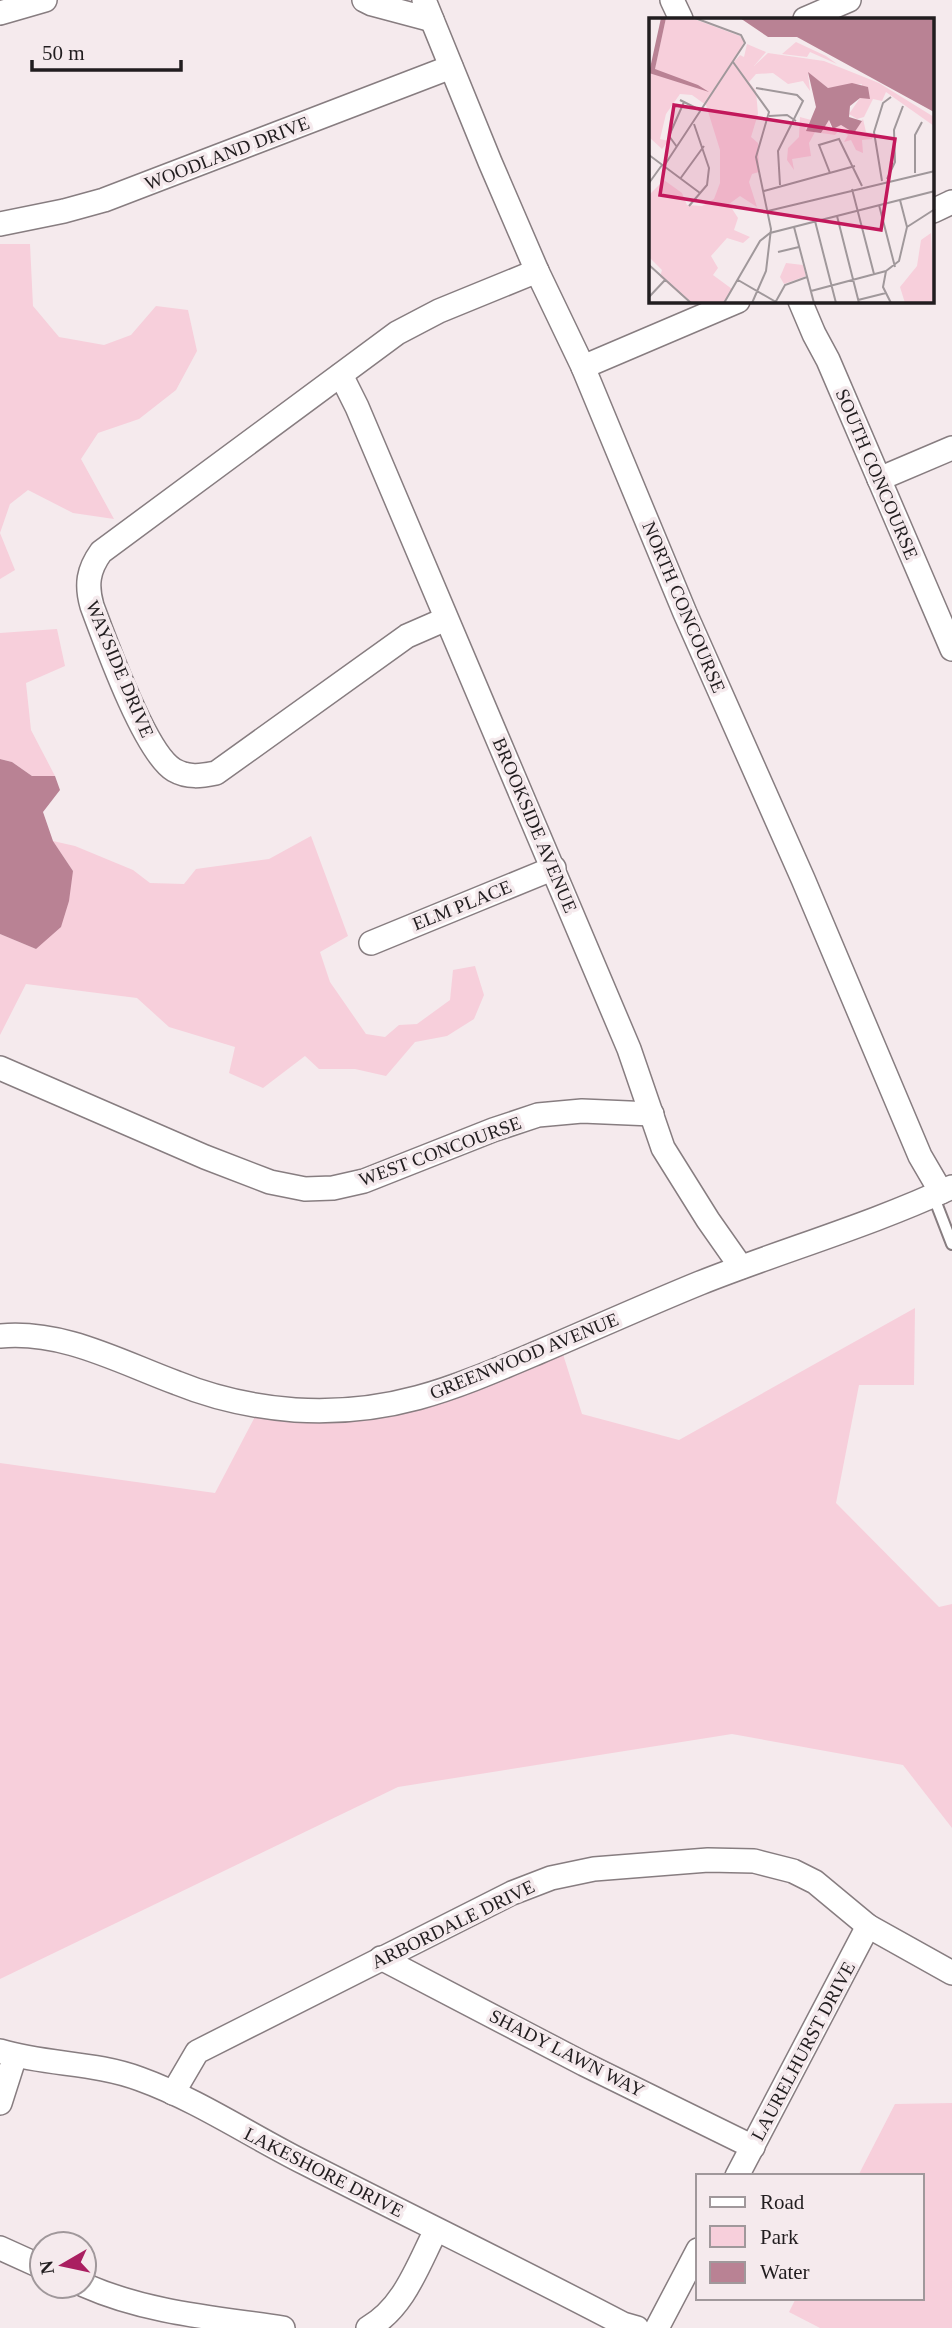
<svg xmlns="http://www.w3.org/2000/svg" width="952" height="2328" font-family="'Times New Roman',serif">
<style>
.green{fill:#f7cfdb}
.water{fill:#b98294}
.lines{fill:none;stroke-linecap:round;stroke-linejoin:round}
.service-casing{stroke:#877d80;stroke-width:14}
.minor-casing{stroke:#877d80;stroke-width:26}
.service{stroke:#fff;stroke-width:10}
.minor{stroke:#fff;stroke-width:23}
.labels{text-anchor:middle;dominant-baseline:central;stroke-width:7;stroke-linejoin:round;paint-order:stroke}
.street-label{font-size:19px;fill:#211d1f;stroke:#f5eaed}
.inset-road{fill:none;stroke:#a0989b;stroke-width:2}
.view{fill:#c2185b;fill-opacity:0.15;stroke:#c2185b;stroke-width:3.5}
.inset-edge{fill:none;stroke:#211d1f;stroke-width:3.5}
</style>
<rect width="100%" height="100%" fill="#f5eaed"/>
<!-- green -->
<g class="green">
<polygon points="0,244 30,244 33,306 59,337 104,345 131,335 156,306 188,310 197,351 176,390 139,419 98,433 81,459 114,519 73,513 28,490 10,504 0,533 15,570 0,579"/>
<polygon points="57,629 65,666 26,683 31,730 55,776 32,776 12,762 0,759 0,633"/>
<polygon points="311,836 348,936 320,952 330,982 366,1034 385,1037 399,1025 417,1024 450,1000 453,970 475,966 484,995 474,1019 447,1036 415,1042 386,1076 355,1069 319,1069 305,1056 263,1088 229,1073 235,1047 169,1027 137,998 26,984 0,1035 0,934 36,949 73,871 53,841 75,846 133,870 150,883 184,884 196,869 269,859"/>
<polygon points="915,1308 914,1385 859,1385 836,1503 939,1607 952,1604 952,1828 903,1765 732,1734 398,1787 0,1979 0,1463 215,1493 260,1407 448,1394 561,1348 582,1414 679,1440"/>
<polygon points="952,2103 952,2328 820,2328 789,2312 796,2298 922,2298 922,2176 858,2176 895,2104"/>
</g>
<!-- water -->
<polygon class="water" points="0,759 12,762 32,776 55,776 60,790 43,812 53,841 73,871 69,901 61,927 36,949 0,934"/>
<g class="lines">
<!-- service casing -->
<g class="service-casing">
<polyline id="service" points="933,1195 952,1244"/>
</g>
<!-- minor casing -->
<g class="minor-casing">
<g id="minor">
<polyline points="364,0 372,4 432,20"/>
<polyline points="424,0 490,162 537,271 583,367 685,613 803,879 920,1156 941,1192"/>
<polyline points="672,0 681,19"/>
<polyline points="0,13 45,0"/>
<polyline points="805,19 849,0"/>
<polyline points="933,211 952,202"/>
<polyline points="0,224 64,211 104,200 451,67"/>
<polyline points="800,301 814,334 828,360 952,649"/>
<polyline points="583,367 738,301"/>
<polyline points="341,375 357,407 629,1049 663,1148 708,1220 741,1267"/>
<polyline points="879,479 952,448"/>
<path d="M446,619l-39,17 -191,137c-15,3 -28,5 -42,-3 -29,-17 -69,-129 -82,-164 -6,-21 -4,-36 9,-54l296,-219 42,-22 98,-40"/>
<polyline points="371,943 554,868"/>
<polyline points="0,1068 205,1157 270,1182 305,1189 333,1188 364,1181 493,1130 538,1115 582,1111 652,1114"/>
<path d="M0,1336c63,-6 120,26 177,47 37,15 79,24 118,27 96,6 159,-22 244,-58 54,-23 107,-47 161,-69 83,-33 171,-58 252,-96"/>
<polyline points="381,1958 584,2064 753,2147"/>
<path d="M0,2051c46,14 95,11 140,28 58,21 111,57 165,84 106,54 213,106 318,161l14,4"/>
<polyline points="173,2093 197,2052 512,1893 551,1878 594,1869 708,1860 754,1861 793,1871 815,1882 868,1926 952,1973"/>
<polyline points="0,2103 15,2056"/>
<polyline points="737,2176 868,1926"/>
<polyline points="0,2248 42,2267"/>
<path d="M84,2285c63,28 132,33 199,43"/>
<path d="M368,2328c36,-20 50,-63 68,-98"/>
<polyline points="657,2328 698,2250"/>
</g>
</g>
<!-- service -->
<use href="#service" class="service"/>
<!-- minor -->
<use href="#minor" class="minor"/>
</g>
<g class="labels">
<!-- street labels -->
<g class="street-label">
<text transform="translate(227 153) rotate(-21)">WOODLAND DRIVE</text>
<text transform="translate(877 474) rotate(67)">SOUTH CONCOURSE</text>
<text transform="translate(684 607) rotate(67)">NORTH CONCOURSE</text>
<text transform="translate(120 669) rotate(67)">WAYSIDE DRIVE</text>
<text transform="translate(535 825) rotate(67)">BROOKSIDE AVENUE</text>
<text transform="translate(462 905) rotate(-22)">ELM PLACE</text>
<text transform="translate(440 1151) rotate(-20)">WEST CONCOURSE</text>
<text transform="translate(524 1356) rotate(-22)">GREENWOOD AVENUE</text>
<text transform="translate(453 1924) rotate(-26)">ARBORDALE DRIVE</text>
<text transform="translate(803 2051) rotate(-62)">LAURELHURST DRIVE</text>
<text transform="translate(567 2053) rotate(27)">SHADY LAWN WAY</text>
<text transform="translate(324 2172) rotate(27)">LAKESHORE DRIVE</text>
</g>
</g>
<!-- overview -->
<g transform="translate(649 18)">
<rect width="285" height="285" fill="#f5eaed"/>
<path d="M17,0h25l49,18 4,6 -10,20 6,-7 4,2 3,-13 19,8 -12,14 14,-13 56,8 55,22 55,34v9l-48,-34 -4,9 -9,-2 -9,18 -7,2 -8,-5 11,-16 2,-14 -34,4 -20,-15 2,18 -7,-10 -15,3 -15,-11 -17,1 -7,8 7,9 2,23 -7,23 7,6 1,29 -7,2 -3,8 8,25 -17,-11 -11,8 9,14 -4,12 16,7 -7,6 -16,-5 -16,18 7,12 -5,7 19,14 -8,14h-34l-30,-26 2,-7 -13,-13v-62l15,-15 18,13 5,12 15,1 12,-7 6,-16v-33l-14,-45 -14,-10 -12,-1 -14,20 -6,25 9,2 -7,8 -13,-12v-67l6,-2zM147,24l30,14 11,8 -27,-12 -3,5 -25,-3zM151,99l11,3 -6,9 10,3 -6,11 2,13 -19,3 2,11 -7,-10 1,-12 11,-11zM214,101l3,13 7,1 -1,6 -10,1 1,13 -7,-3 -5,-10 -7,2 4,-7 -8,-6 -5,6 -14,-2 8,-13 2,8 10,-3 14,5zM282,215l3,70h-29l-5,-16 17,-21 4,-26zM137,245l17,2 3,11 -22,8 -4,-7z" fill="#f7cfdb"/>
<path d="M12,0h5l-11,51 43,16 11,7 -60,-19zM91,0h194v94l-137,-75h-29zM159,54l20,16 24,-5 16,4 2,12 -10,-1 -10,8 -1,11 13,4 -8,12 -13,-8 -8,4 -4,-9 -8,13 -15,-2 10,-24z" fill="#b98294"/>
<path class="inset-road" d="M84,44l36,50 -13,45 15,72 -5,42 -14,32M107,70l41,7 6,6 -25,50 2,34M31,82l20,10M120,98l18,-1 9,6M28,129l-8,-11 15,-34M0,137l51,38M15,148l81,-123 -4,-8 -46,-17M181,155l-11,-28 20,-6 23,47M266,155v-38l7,-13M31,161l24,-33M238,161l8,-17 -1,-32 9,-24M233,163l-8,-49 9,-29 8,-6M0,165l13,-18M203,171l22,85M115,173l91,-25M251,182l7,27M230,187l16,62M40,188l18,-21 2,-17 -15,-44M119,193l167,-40M188,198l22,87M166,203l21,82M145,209l20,76M129,234l21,-5M0,247l42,38M89,262l38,22M162,273l75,-20M0,279l16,-17M209,282l28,-7M75,285l36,-62 10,-8 165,-42M126,285l10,-18 22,-8M242,285l-8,-16 3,-16 13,-10 8,-34 28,-18"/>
<path class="view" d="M25,87l221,34 -14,91 -221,-35z"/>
<rect width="285" height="285" class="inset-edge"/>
</g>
<!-- legend -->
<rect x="696" y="2174" width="228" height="126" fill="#f5eaed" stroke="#a0989b" stroke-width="2"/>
<rect x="710" y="2197" width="35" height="10" fill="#ffffff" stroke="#a0989b" stroke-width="2"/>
<text x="760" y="2209" font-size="21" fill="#211d1f">Road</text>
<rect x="710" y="2226" width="35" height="21" fill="#f7cfdb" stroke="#a0989b" stroke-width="2"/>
<text x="760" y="2244" font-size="21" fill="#211d1f">Park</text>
<rect x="710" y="2262" width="35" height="21" fill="#b98294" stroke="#a0989b" stroke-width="2"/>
<text x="760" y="2279" font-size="21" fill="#211d1f">Water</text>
<!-- north arrow -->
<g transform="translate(63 2265) rotate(261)"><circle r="33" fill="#f5eaed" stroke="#a0989b" stroke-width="2"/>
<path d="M0-5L12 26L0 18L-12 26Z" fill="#aa1f61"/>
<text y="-10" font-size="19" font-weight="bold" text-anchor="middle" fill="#211d1f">N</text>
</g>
<!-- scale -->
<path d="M32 60v10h149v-10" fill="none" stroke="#211d1f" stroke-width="3.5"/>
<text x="42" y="60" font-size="21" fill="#211d1f" stroke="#f5eaed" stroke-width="5" paint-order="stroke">50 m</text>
</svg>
